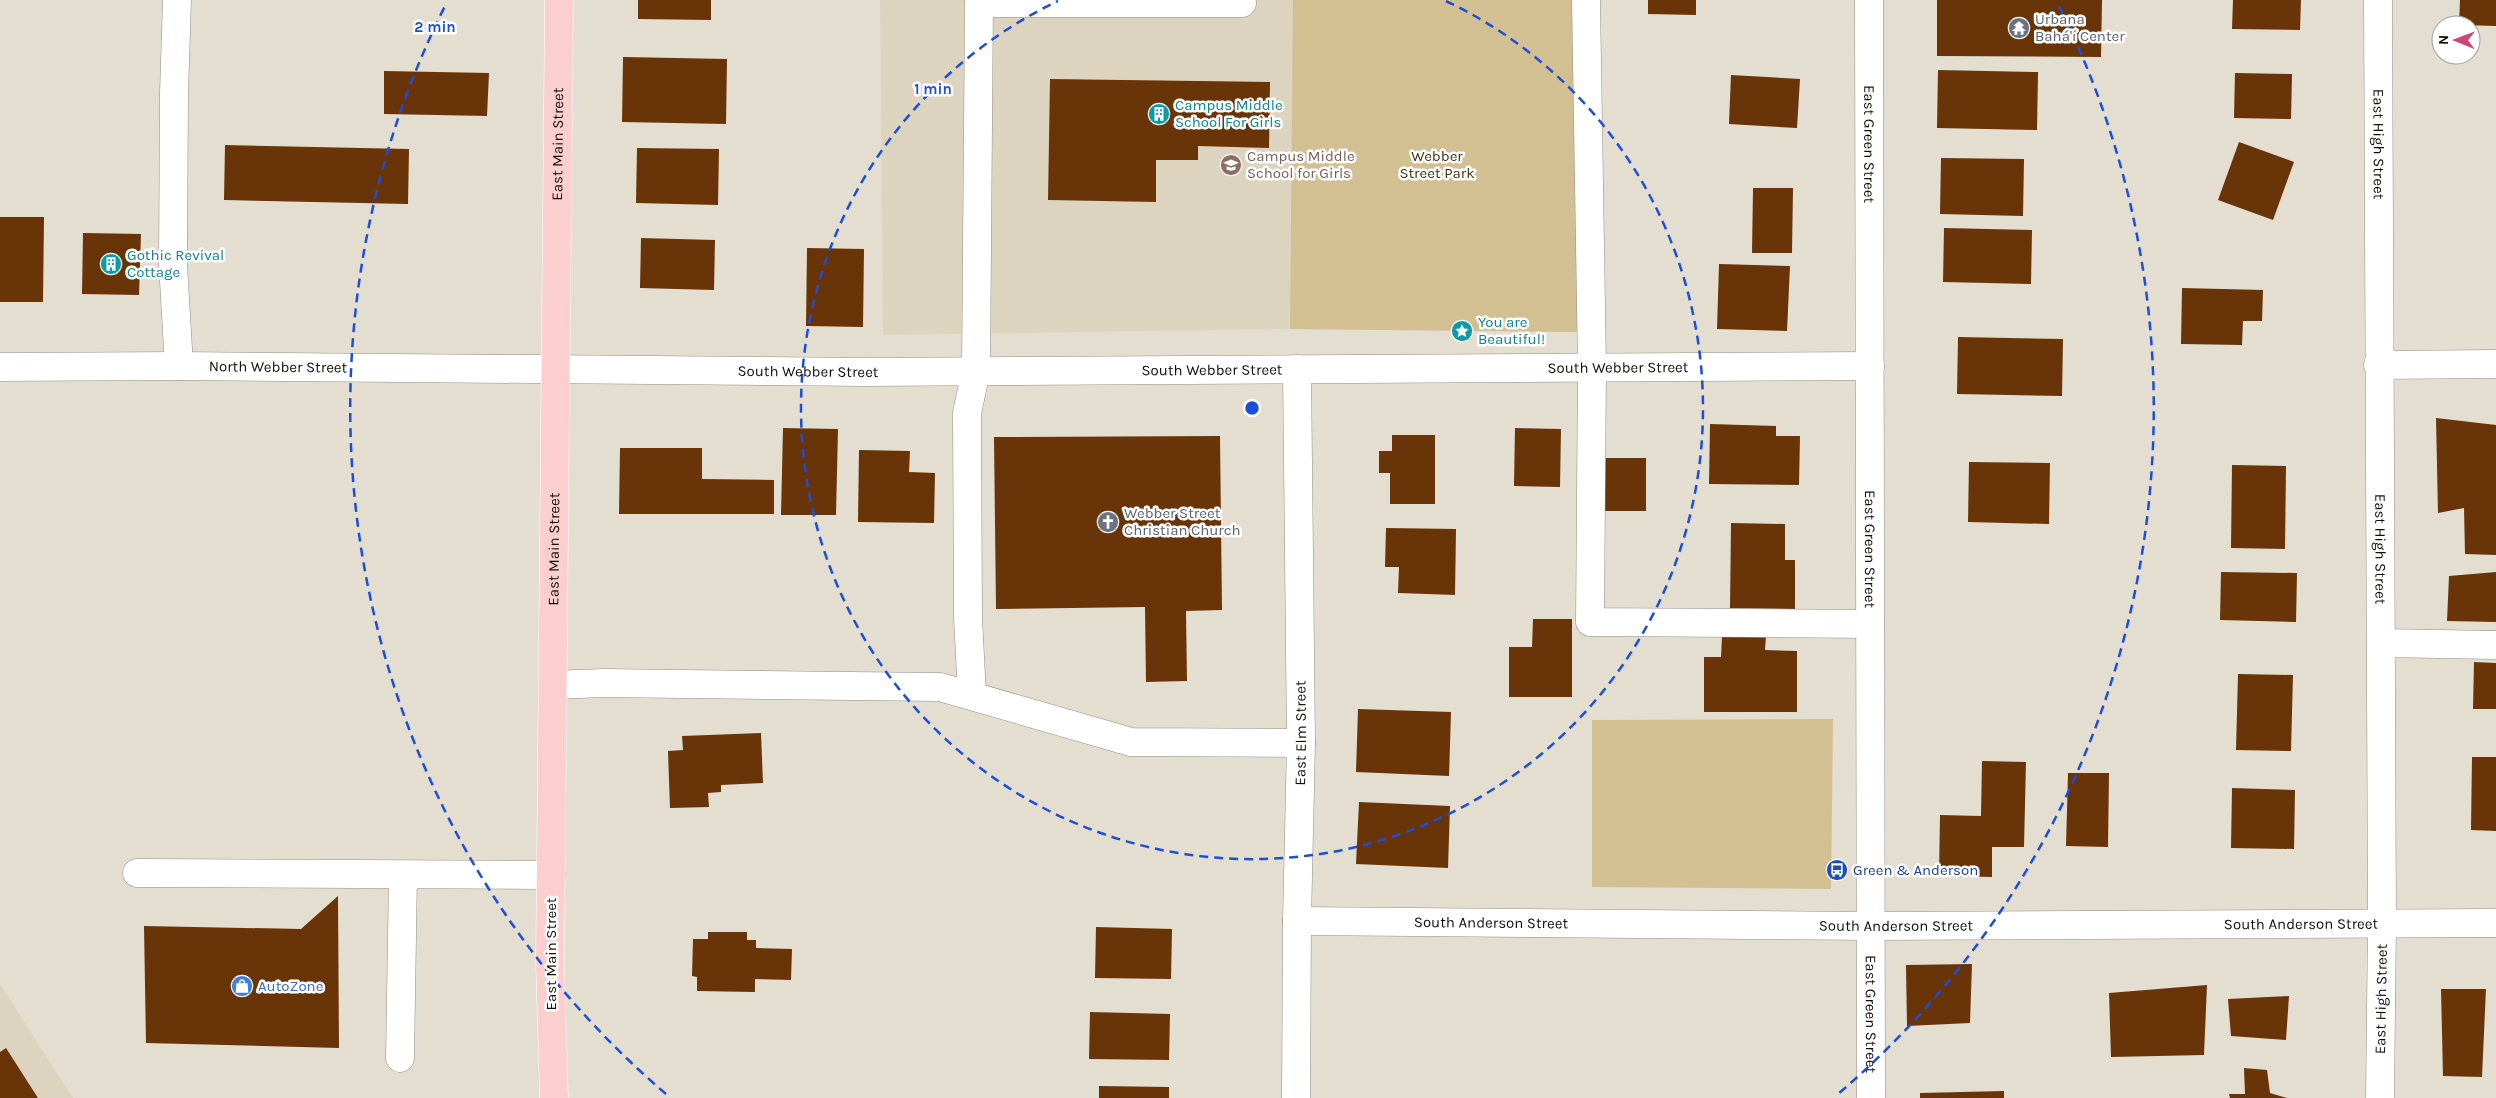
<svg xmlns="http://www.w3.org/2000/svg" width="2496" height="1098" font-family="Karla,sans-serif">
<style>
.built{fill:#ddd4c0}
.green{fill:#d2bf92}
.building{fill:#693407}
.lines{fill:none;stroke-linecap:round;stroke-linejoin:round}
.minor-casing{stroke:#948e82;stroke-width:29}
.major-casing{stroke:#fff;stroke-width:29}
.minor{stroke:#fff;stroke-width:28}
.major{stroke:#fbcfce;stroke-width:28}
.ring{fill:none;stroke:#1d4ed8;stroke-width:2.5;stroke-dasharray:9 6}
.labels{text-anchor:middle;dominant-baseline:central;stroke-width:5;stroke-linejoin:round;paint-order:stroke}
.worship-label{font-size:15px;fill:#5b616d;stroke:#fff;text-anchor:start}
.culture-label{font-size:15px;fill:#0d838f;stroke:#fff;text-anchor:start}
.street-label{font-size:15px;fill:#110f0a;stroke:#fff}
.education-label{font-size:15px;fill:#785e54;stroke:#fff;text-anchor:start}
.park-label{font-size:15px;fill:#3e3213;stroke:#fff}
.transit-label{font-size:15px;fill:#164399;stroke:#fff;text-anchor:start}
.shop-label{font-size:15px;fill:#366cbe;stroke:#fff;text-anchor:start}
.centre{fill:#1d4ed8;stroke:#fff;stroke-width:2.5}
.ring-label{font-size:15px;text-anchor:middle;font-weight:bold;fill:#1d4ed8;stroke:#fff;stroke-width:5;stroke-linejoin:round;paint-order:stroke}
</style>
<rect width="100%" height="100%" fill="#e4ded1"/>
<!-- built -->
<g class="built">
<polygon points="880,0 1579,0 1581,332 1290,329 883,335"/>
<polygon points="0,984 73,1098 0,1098"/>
</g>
<!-- green -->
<g class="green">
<polygon points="1293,0 1584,0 1581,332 1290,329"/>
<polygon points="1833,719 1831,889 1592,887 1592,720"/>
</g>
<!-- building -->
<g class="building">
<polygon points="638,0 711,0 711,20 638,19"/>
<polygon points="1648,0 1696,0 1696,15 1648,14"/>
<polygon points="1937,0 2102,0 2101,57 1937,56"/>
<polygon points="2233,0 2301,0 2300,30 2232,29"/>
<polygon points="2460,0 2496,0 2496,26 2459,25"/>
<polygon points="623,57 727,59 726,124 622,122"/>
<polygon points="1938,70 2038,72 2037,130 1937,128"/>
<polygon points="384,71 489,73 487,116 384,114"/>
<polygon points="2235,73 2292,74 2291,119 2234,118"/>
<polygon points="1731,75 1800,79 1797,128 1729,124"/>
<polygon points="1050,79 1270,82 1269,148 1198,146 1198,160 1156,160 1156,202 1048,200"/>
<polygon points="2239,142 2294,162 2273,220 2218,200"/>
<polygon points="225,145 409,149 408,204 224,200"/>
<polygon points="637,148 719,149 718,205 636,203"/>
<polygon points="1941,158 2024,159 2023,216 1940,214"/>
<polygon points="1753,188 1793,188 1792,253 1752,253"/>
<polygon points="0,217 44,217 43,302 0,302"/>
<polygon points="1944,228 2032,230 2031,284 1943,282"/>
<polygon points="83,233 141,234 139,295 82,294"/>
<polygon points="641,238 715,240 714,290 640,288"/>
<polygon points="807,248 864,249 863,327 806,326"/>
<polygon points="1719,264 1790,266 1787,331 1717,329"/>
<polygon points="2182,288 2263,290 2262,321 2243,321 2242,345 2181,344"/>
<polygon points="1958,337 2063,339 2062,396 1957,394"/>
<polygon points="2436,418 2496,425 2496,555 2465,554 2464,508 2438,513"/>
<polygon points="1710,424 1776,426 1776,436 1800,436 1799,485 1709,484"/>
<polygon points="783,428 838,429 836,515 781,515"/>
<polygon points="1515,428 1561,429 1560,487 1514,486"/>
<polygon points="1392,435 1435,435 1435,504 1390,504 1390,473 1379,473 1379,451 1392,451"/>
<polygon points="1220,436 1222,610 1186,611 1187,681 1146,682 1145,607 996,609 994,437"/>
<polygon points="620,448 702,448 702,479 774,480 774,514 619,514"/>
<polygon points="859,450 910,451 909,472 935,473 934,523 858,522"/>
<rect x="1604" y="458" width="42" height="53"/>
<polygon points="1969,462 2050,463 2049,524 1968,522"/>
<polygon points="2232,465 2286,466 2285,549 2231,548"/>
<polygon points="1731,523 1785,524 1785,560 1795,560 1795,609 1730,608"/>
<polygon points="1386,528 1456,529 1455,595 1398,593 1399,567 1385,567"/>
<polygon points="2221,572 2297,573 2296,622 2220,620"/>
<polygon points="2496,572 2496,622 2447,621 2449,576"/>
<polygon points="1533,619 1572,619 1572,697 1509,697 1509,647 1532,647"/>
<polygon points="1722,636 1766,636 1765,650 1797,651 1797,712 1704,712 1704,657 1721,657"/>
<polygon points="2474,662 2496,663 2496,709 2473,709"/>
<polygon points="2238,674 2293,675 2291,751 2236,750"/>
<polygon points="1358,709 1451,712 1449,776 1356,772"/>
<polygon points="761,733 763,783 721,785 721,792 708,793 709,807 670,808 668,751 683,750 682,736"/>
<polygon points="2472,757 2496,757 2496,831 2471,830"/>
<polygon points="1982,761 2026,762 2024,847 1992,847 1992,877 1939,876 1940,815 1981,816"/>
<polygon points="2068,773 2109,773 2108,847 2066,846"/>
<polygon points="2232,788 2295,790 2294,849 2231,848"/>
<polygon points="1359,802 1450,806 1448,868 1356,864"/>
<polygon points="338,896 339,1048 146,1043 144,926 301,929"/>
<polygon points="1096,927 1172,929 1171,979 1095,978"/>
<polygon points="708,932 747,932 747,940 756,940 756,948 792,949 791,980 755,979 755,992 697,991 697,977 692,976 693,939 708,939"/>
<polygon points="1972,964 1970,1023 1907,1026 1906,965"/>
<polygon points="2207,985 2204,1055 2111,1057 2109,993"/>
<polygon points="2441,989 2486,989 2482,1077 2443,1076"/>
<polygon points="2289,996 2286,1040 2231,1036 2228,999"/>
<polygon points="1090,1012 1170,1014 1169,1060 1089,1059"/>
<polygon points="6,1048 38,1098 0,1098 0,1052"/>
<polygon points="2244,1068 2267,1070 2270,1093 2287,1098 2230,1098 2229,1094 2245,1094"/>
<polygon points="1099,1086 1169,1087 1169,1098 1099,1098"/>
<polygon points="2004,1091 2004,1098 1920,1098 1920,1093"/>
</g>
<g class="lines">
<!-- minor casing -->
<g class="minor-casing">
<g id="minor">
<polyline points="177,0 174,93 173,264 179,366"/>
<polyline points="1586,0 1592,368 1590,622 1870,624"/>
<path id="s1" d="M1869,0l2,1098"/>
<path id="s2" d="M2378,0l4,923 -2,175"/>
<polyline points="2378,365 2496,364"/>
<path id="s3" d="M0,367l179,-1 687,6 1004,-6"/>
<polyline points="2381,643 2496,645"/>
<polyline points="553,685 604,683 940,687 1131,742 1301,743"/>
<polyline points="972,695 968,618 967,413 976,371 979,3 1242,3"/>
<polyline points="137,873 551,875"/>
<path id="s4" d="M1297,921l574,5 625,-3"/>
<polyline points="400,1058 403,875"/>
<path id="s5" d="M1296,1098l1,-177 4,-178 -4,-374"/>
</g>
</g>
<!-- major casing -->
<g class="major-casing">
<g id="major">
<path id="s6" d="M554,1098l-4,-136 9,-962"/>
</g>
</g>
<!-- minor -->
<use href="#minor" class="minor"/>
<!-- major -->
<use href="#major" class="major"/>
</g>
<!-- distance rings -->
<g class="ring">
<path d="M1446 1A451 451 0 1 1 1058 1"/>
<path d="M666 1094A902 902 0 0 1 445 6M2059 6A902 902 0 0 1 1838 1094"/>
</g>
<!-- icons -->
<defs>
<g id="temple-disc" transform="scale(1.125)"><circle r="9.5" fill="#6b7280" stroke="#fff"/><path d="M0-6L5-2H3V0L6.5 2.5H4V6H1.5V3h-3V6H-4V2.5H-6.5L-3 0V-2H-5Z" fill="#fff"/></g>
<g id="building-disc" transform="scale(1.125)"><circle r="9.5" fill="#0f9aa8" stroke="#fff"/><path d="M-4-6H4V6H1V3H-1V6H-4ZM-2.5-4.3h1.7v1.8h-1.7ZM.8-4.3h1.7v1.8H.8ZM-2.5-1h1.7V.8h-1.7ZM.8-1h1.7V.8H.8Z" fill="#fff"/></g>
<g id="school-disc" transform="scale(1.125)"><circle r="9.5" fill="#8d6e63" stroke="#fff"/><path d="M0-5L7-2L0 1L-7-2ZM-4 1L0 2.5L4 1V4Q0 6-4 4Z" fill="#fff"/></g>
<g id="sight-disc" transform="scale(1.125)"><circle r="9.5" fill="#0f9aa8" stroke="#fff"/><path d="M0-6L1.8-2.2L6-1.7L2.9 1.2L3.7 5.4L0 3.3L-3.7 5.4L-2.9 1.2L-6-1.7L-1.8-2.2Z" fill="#fff"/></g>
<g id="church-disc" transform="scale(1.125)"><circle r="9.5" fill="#6b7280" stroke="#fff"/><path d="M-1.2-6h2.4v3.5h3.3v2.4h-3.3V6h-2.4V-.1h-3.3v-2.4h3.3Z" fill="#fff"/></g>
<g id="bus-disc" transform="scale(1.125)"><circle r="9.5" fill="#1a4fb4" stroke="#fff"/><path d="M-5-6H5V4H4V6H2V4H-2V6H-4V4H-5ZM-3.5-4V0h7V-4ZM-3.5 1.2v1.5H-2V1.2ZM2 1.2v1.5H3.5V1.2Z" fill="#fff"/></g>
<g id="shop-disc" transform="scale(1.125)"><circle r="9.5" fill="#3f7fe0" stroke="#fff"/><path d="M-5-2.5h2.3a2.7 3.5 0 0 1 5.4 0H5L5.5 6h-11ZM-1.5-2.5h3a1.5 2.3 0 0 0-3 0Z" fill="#fff"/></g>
</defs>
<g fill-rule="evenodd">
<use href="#temple-disc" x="2019" y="28"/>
<use href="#building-disc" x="1159" y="114"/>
<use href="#school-disc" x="1231" y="165"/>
<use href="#building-disc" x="111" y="264"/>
<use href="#sight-disc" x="1462" y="331"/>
<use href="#church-disc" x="1108" y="522"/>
<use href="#bus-disc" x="1837" y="870"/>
<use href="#shop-disc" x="242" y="986"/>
</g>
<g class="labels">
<!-- worship labels -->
<g class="worship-label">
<text x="2035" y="19">Urbana<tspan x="2035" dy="17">Bahá'í Center</tspan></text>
<text x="1124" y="513">Webber Street<tspan x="1124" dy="17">Christian Church</tspan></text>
</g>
<!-- culture labels -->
<g class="culture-label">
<text x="1175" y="105">Campus Middle<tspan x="1175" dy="17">School For Girls</tspan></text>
<text x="127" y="255">Gothic Revival<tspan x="127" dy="17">Cottage</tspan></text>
<text x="1478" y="322">You are<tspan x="1478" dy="17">Beautiful!</tspan></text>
</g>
<!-- street labels -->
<g class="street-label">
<text stroke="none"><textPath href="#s6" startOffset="954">East Main Street</textPath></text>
<text stroke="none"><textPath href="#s1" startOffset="144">East Green Street</textPath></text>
<text stroke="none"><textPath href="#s2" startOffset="144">East High Street</textPath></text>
<text stroke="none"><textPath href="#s3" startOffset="278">North Webber Street</textPath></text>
<text stroke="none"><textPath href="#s3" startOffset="1618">South Webber Street</textPath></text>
<text stroke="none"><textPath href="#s3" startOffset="1212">South Webber Street</textPath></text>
<text stroke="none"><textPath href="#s3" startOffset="808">South Webber Street</textPath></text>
<text stroke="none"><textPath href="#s6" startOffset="549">East Main Street</textPath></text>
<text stroke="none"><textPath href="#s1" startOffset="549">East Green Street</textPath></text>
<text stroke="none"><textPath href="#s2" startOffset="549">East High Street</textPath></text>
<text stroke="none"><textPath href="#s5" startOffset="365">East Elm Street</textPath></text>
<text stroke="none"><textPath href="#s4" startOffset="194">South Anderson Street</textPath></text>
<text stroke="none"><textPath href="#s4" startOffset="1004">South Anderson Street</textPath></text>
<text stroke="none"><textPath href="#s4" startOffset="599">South Anderson Street</textPath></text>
<text transform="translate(551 954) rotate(-90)">East Main Street</text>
<text transform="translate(2381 999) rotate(-89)">East High Street</text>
<text stroke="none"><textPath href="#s1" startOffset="1014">East Green Street</textPath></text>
</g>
<!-- education labels -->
<g class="education-label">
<text x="1247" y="156">Campus Middle<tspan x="1247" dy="17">School for Girls</tspan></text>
</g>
<!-- park labels -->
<g class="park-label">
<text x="1437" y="156">Webber<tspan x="1437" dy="17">Street Park</tspan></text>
</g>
<!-- transit labels -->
<g class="transit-label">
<text x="1853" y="870">Green &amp; Anderson</text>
</g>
<!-- shop labels -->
<g class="shop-label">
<text x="258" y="986">AutoZone</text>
</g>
</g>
<circle cx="1252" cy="408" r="8" class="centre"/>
<g class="ring-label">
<text x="435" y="32">2 min</text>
<text x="933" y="94">1 min</text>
</g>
<!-- north arrow -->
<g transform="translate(2456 40) rotate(271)"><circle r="24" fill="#ffffff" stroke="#a09f9d"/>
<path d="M0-4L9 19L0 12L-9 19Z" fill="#d04476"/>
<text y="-8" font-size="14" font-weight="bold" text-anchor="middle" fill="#110f0a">N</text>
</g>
</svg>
